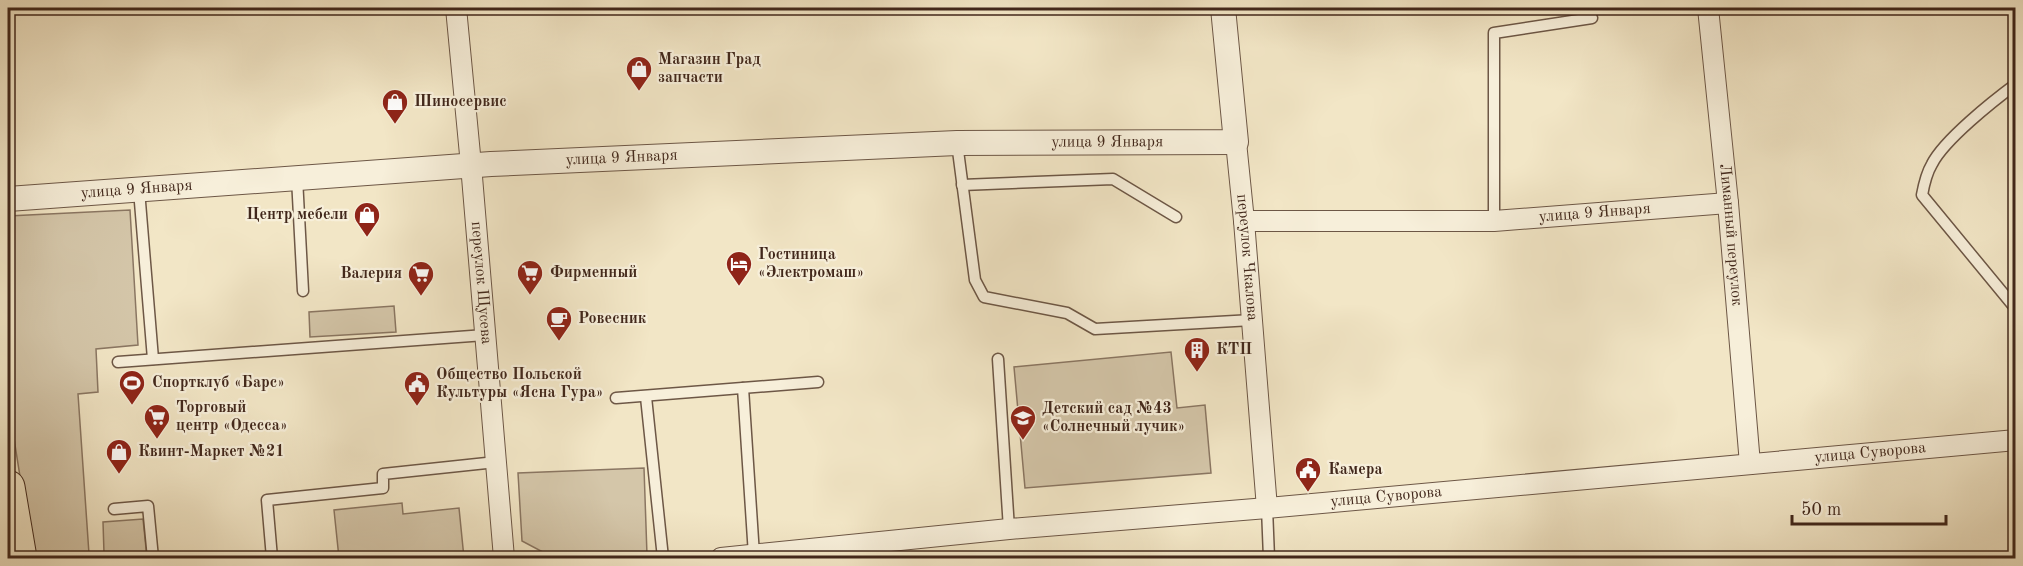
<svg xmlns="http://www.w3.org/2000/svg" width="2023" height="566" font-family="'Old Standard TT',serif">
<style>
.green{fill:#d4c6a9;stroke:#8a7662;stroke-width:1.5}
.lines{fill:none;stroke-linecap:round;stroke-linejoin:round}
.service-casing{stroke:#6d5746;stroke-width:13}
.minor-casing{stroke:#6d5746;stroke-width:22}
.tertiary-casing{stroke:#6d5746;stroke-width:26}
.trunk-casing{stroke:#41271b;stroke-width:35}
.service{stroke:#f7efda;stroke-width:10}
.minor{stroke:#f7efda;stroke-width:20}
.tertiary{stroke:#f7efda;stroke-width:24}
.trunk{stroke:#f2e6c6;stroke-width:33}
.labels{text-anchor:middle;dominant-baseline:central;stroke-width:4.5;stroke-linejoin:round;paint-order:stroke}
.poi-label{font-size:16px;font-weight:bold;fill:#41271b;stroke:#f7efda;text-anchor:start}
.street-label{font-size:16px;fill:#41271b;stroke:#f7efda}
</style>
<rect width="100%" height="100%" fill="#f2e6c6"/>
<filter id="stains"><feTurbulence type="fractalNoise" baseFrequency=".00333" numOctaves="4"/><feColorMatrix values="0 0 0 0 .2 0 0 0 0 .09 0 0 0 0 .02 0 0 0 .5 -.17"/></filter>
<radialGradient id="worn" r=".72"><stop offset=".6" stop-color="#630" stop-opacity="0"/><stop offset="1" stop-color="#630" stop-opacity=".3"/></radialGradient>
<!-- green -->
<g class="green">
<polygon points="130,210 138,345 96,349 98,392 78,394 89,554 104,553 103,522 143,519 147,558 33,558 8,401 8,216"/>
<polygon points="394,306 396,332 310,337 309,312"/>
<polygon points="1171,352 1177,408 1205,405 1211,473 1025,488 1014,367"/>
<polygon points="644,468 647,555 554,558 522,541 518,473"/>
<polygon points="402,503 403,514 459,508 464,558 339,558 334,510"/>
</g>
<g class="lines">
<!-- service casing -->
<g class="service-casing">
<g id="service">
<path d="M2016,84c-23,17 -72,56 -84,80 -6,10 -8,20 -10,31l94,114"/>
<polyline points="957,143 975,280 984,297 1067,313 1095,329 1252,320"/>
<polyline points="297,178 303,291"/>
<polyline points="962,185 1113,179 1176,217"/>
<polyline points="139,190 153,359"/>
<polyline points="1494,221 1494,33 1592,18"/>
<polyline points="998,359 1009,529"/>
<polyline points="118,362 485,335"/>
<polyline points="743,388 754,555"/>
<polyline points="646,397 663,558"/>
<polyline points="616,398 818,382"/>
<polyline points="1267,508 1269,558"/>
<polyline points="114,509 148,506 153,558"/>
<polyline points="272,558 267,500 383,488 383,474 496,462"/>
</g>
</g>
<!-- minor casing -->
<g class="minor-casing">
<g id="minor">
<path id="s1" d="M456,8l15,157 33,393"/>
<path id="s2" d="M1708,8l20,195 22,261"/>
<path id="s3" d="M1236,142l8,79 23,287"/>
<path id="s4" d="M1244,221h250l234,-18"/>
<path id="s5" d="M721,558l288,-29 258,-21 749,-68"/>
</g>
</g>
<!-- tertiary casing -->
<g class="tertiary-casing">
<g id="tertiary">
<path id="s6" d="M8,199l483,-35 466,-21 279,-1 -13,-134"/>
</g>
</g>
<!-- trunk casing -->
<g class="trunk-casing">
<polyline id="trunk" points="8,487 20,558"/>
</g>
<!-- service -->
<use href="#service" class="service"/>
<!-- minor -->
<use href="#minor" class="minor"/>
<!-- tertiary -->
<use href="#tertiary" class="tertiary"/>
<!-- trunk -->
<use href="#trunk" class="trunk"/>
</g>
<!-- icons -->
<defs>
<g id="shop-pin" transform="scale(1.35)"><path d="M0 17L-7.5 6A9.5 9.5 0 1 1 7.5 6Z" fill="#8f2418" stroke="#f7efda"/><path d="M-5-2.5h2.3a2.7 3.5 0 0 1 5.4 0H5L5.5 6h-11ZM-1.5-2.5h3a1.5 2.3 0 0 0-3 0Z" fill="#fff"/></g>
<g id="hotel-pin" transform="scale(1.35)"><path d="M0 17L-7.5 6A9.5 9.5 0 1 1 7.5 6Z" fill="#8f2418" stroke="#f7efda"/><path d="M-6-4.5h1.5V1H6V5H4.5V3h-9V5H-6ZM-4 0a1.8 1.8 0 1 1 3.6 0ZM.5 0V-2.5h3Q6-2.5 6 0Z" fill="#fff"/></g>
<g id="supermarket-pin" transform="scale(1.35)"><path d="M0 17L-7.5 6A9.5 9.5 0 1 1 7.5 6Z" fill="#8f2418" stroke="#f7efda"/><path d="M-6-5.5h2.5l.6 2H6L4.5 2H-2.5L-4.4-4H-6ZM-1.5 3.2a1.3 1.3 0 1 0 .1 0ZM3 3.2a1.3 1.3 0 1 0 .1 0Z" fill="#fff"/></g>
<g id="cafe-pin" transform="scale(1.35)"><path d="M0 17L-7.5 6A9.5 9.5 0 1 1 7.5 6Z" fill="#8f2418" stroke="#f7efda"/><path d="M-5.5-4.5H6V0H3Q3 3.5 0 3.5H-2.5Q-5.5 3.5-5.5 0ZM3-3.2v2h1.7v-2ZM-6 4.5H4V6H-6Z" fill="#fff"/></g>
<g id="building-pin" transform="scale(1.35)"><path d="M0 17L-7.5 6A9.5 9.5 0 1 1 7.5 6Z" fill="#8f2418" stroke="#f7efda"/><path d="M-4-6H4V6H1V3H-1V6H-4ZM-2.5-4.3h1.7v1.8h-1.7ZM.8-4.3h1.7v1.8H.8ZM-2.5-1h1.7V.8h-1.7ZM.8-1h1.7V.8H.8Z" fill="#fff"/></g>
<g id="stadium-pin" transform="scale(1.35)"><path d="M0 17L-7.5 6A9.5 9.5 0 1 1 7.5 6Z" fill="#8f2418" stroke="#f7efda"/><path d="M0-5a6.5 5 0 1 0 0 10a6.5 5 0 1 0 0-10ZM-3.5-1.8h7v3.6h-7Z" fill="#fff"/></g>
<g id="civic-pin" transform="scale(1.35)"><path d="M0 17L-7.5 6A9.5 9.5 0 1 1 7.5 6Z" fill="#8f2418" stroke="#f7efda"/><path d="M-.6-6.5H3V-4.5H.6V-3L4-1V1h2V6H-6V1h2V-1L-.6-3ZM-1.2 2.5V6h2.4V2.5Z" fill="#fff"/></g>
<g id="school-pin" transform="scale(1.35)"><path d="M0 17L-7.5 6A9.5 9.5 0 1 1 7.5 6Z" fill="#8f2418" stroke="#f7efda"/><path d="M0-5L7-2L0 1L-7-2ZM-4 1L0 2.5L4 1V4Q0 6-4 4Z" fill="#fff"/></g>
</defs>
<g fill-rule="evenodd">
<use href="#shop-pin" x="639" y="69"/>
<use href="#shop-pin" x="395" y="102"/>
<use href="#shop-pin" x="367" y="215"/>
<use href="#hotel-pin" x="739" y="264"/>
<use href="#supermarket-pin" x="530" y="273"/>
<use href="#supermarket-pin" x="421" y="274"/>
<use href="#cafe-pin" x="559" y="319"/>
<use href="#building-pin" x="1197" y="350"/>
<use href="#stadium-pin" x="132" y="383"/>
<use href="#civic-pin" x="417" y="384"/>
<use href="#supermarket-pin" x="157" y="417"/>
<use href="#school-pin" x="1023" y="418"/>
<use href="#shop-pin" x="119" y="452"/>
<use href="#civic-pin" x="1308" y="470"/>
</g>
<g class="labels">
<!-- poi labels -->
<g class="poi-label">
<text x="658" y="60">Магазин Град<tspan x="658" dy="18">запчасти</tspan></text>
<text x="414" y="102">Шиносервис</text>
<text x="348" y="215" text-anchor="end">Центр мебели</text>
<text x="758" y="255">Гостиница<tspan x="758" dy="18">«Электромаш»</tspan></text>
<text x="550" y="273">Фирменный</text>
<text x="402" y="274" text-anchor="end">Валерия</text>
<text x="578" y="319">Ровесник</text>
<text x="1216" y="350">КТП</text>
<text x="436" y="375">Общество Польской<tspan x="436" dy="18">Культуры «Ясна Гура»</tspan></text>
<text x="152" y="383">Спортклуб «Барс»</text>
<text x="176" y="408">Торговый<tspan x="176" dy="18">центр «Одесса»</tspan></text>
<text x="1042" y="409">Детский сад №43<tspan x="1042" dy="18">«Солнечный лучик»</tspan></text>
<text x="138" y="452">Квинт-Маркет №21</text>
<text x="1328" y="470">Камера</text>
</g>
<!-- street labels -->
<g class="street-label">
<text stroke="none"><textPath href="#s6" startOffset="1101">улица 9 Января</textPath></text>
<text stroke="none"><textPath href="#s6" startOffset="615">улица 9 Января</textPath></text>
<text stroke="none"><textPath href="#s6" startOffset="129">улица 9 Января</textPath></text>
<text stroke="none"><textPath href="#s4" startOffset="351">улица 9 Января</textPath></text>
<text stroke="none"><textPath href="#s2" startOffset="228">Лиманный переулок</textPath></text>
<text stroke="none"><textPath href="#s3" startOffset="116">переулок Чкалова</textPath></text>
<text stroke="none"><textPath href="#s1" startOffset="276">переулок Щусева</textPath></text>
<text stroke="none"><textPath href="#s5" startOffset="1154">улица Суворова</textPath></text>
<text stroke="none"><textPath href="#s5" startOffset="668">улица Суворова</textPath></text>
</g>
</g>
<!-- margin -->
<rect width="2023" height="566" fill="none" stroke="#f2e6c6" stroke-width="30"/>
<rect x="9" y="9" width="2005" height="548" fill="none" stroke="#41271b" stroke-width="3"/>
<rect x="15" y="15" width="1993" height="536" fill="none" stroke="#41271b" stroke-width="1.5"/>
<!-- scale -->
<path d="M1792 515v9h154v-9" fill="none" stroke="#41271b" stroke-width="3"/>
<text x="1801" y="515" font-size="18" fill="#41271b" stroke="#f7efda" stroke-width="4.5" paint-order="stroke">50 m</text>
<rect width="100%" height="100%" filter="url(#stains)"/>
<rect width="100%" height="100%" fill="url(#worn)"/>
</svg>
